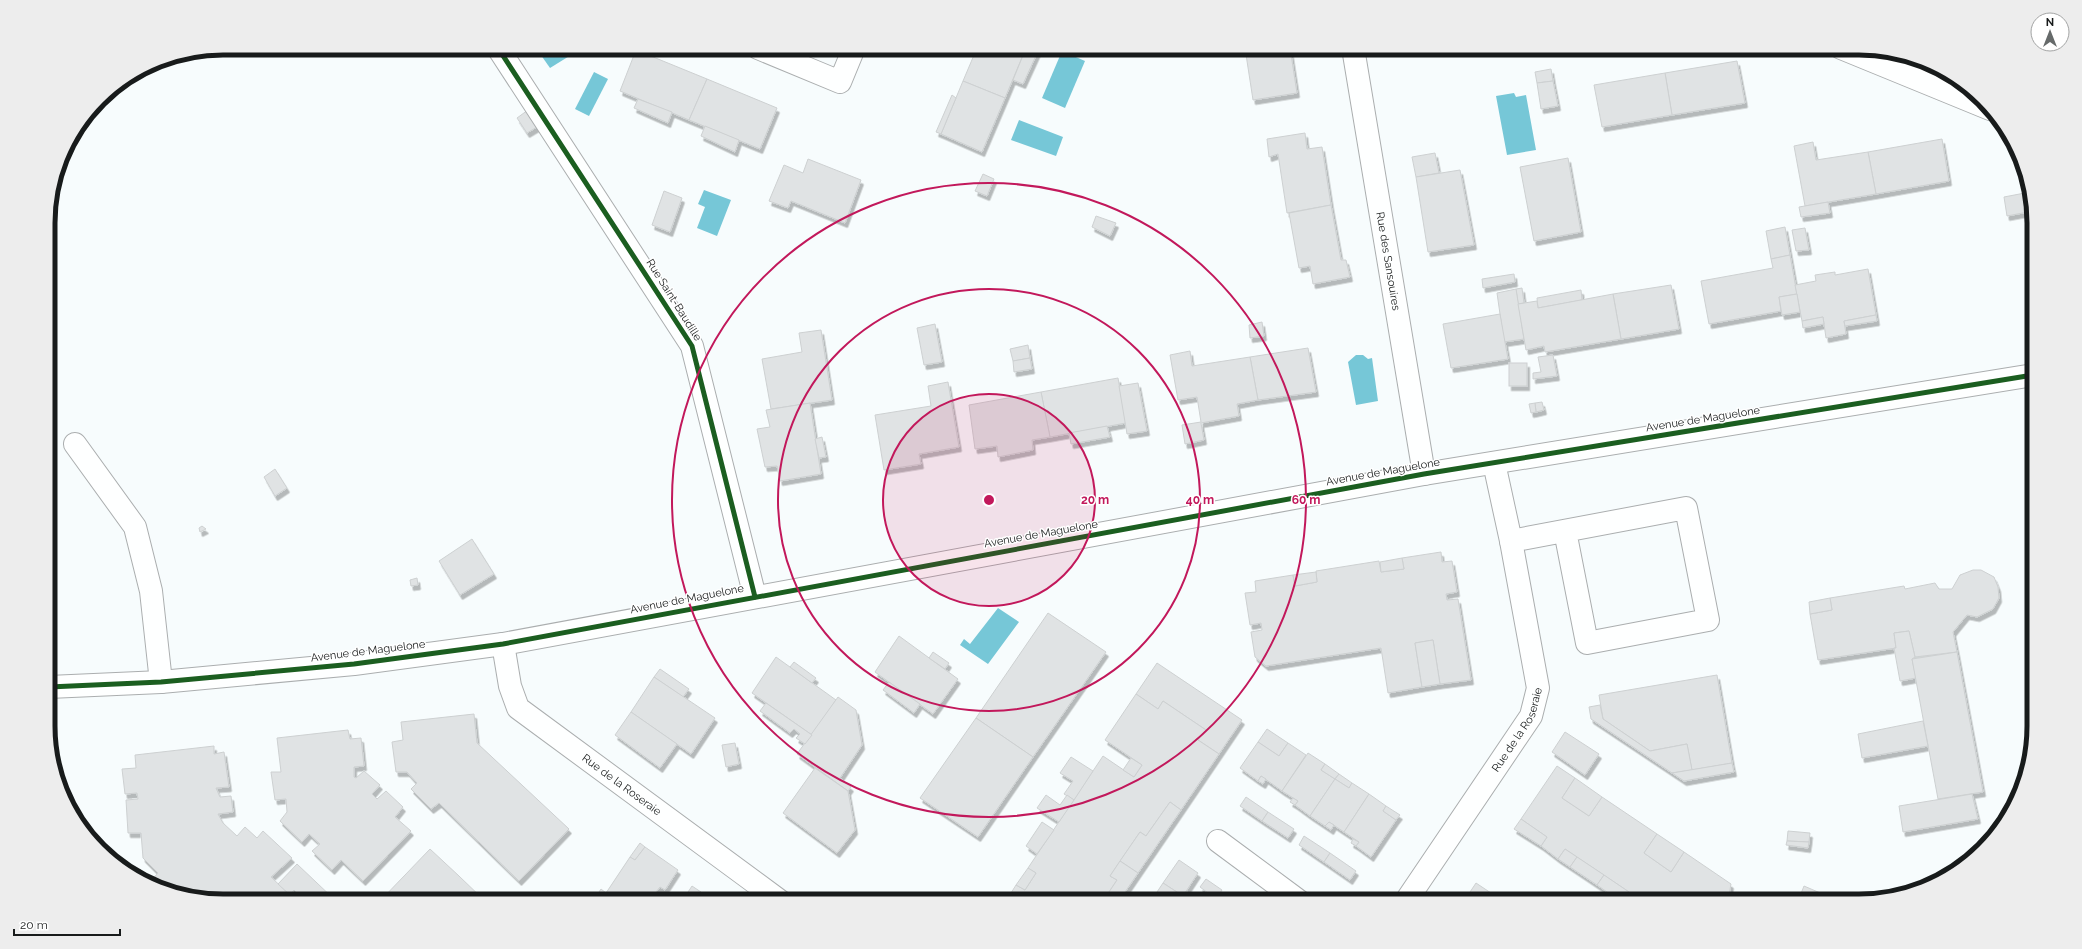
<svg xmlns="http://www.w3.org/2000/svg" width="2082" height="949" font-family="Raleway,sans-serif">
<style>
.water{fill:#76c7d7}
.building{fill:#e0e3e4;stroke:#cdd0d1;filter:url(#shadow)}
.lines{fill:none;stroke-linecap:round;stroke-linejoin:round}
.minor-casing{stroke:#abaeaf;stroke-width:24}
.minor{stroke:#feffff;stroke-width:22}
.cycleway-casing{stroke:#fff;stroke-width:8}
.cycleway{stroke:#1b5e20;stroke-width:5}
.ring{fill:none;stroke:#c2185b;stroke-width:2}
.labels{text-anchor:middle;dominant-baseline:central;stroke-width:3;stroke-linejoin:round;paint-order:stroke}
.street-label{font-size:11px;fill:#181b1b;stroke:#fff}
.rim{fill:none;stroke:#181b1b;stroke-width:5}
.centre{fill:#c2185b;stroke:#fff;stroke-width:2}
.ring-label{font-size:12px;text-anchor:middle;font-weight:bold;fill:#c2185b;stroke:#fff;stroke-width:3;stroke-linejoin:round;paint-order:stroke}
</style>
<defs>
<filter id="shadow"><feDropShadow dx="2.5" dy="4.5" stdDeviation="0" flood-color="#0004"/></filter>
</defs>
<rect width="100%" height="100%" fill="#f7fcfd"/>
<!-- water -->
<g class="water">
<polygon points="536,48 566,48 571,55 550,68"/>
<polygon points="1062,51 1085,61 1065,108 1042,98"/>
<polygon points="594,72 608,79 589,116 575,109"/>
<polygon points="1514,93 1516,97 1526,95 1536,150 1507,155 1496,96"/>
<polygon points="1019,120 1063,137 1056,156 1011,140"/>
<polygon points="704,190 731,200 717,236 697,228 705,207 698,204"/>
<polygon points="1356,355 1363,355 1368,359 1372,358 1378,401 1356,405 1348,362"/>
<polygon points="998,608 1019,622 988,664 960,645 964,639 970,644"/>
</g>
<!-- building -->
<g class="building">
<polygon points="977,48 1026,48 1005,98 963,81"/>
<polygon points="1026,48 1039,49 1023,84 1013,80"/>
<polygon points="1245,48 1290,48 1297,93 1253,100"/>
<polygon points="636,50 707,79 689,120 620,91"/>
<polygon points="1737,61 1745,103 1672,115 1665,73"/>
<polygon points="1551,69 1553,81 1537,83 1535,72"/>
<polygon points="1665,73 1672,115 1602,127 1594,85"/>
<polygon points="707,79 777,108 760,149 689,120"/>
<polygon points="963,81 1005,98 982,152 941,134"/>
<polygon points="1553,81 1558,106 1541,109 1537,83"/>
<polygon points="952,95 956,98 941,134 936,132"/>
<polygon points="638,99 672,112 668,123 634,108"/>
<polygon points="528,110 537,127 527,133 517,118"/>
<polygon points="705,126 739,140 735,152 701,136"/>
<polygon points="1305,133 1307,149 1322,147 1331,205 1287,213 1278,154 1269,157 1267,139"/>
<polygon points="1942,139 1949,181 1876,194 1868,152"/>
<polygon points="1813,142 1816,160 1868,152 1876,194 1805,206 1794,146"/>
<polygon points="1435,153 1439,173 1416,177 1412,157"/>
<polygon points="1568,158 1581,232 1534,241 1520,167"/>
<polygon points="808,159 861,180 845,223 791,201 788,208 769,201 784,165 803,173"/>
<polygon points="1460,170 1474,245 1428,252 1416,177"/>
<polygon points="983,174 994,179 987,196 975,191"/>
<polygon points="664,191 682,198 670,232 652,225"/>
<polygon points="2030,192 2033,211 2007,216 2004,197"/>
<polygon points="1828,202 1830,213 1801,217 1799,207"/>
<polygon points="1331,205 1341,260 1346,260 1350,277 1313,284 1310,266 1299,268 1289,213"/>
<polygon points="2033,211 2033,256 2025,212"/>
<polygon points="1096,216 1116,223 1110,236 1092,227"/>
<polygon points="1785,227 1790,255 1771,259 1766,231"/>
<polygon points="1805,228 1809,250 1796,251 1792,230"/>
<polygon points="1790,255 1797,294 1779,297 1781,311 1709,324 1701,281 1773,268 1771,259"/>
<polygon points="1868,269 1876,315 1844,321 1846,334 1826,338 1823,317 1802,321 1795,285 1816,281 1815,275 1835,272 1835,275"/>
<polygon points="1514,274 1515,282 1483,288 1482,279"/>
<polygon points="1671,285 1679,329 1621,339 1613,294"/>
<polygon points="1522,288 1524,303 1518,304 1516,289"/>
<polygon points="1516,289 1524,339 1504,342 1497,293"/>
<polygon points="1581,290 1582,300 1538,308 1537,298"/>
<polygon points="1613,294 1621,339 1545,352 1544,346 1526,350 1518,304 1537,301 1538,308"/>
<polygon points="1797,294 1800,312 1782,315 1779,297"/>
<polygon points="1500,314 1508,359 1451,368 1443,324"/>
<polygon points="1876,315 1877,321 1845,326 1844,321"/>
<polygon points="1823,317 1824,324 1803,328 1802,321"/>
<polygon points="1262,322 1264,336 1250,338 1249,325"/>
<polygon points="935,324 942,362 924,365 917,328"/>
<polygon points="821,330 832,400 771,409 762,359 802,352 799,333"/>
<polygon points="1028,345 1030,358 1013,361 1010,349"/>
<polygon points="1308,348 1316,392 1258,400 1250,357"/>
<polygon points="1190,351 1192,366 1250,357 1258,400 1237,404 1239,416 1201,423 1204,440 1185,444 1182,425 1201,422 1197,397 1178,400 1170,355"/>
<polygon points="1553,355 1557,376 1533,379 1533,373 1541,372 1538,357"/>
<polygon points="1030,358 1032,369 1014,372 1013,361"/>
<rect x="1509" y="363" width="18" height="23"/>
<polygon points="1118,378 1126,423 1050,437 1041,392"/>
<polygon points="948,382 959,447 919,454 921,464 884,470 875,415 931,406 928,386"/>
<polygon points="1138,383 1147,431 1127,434 1119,386"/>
<polygon points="1041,392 1050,437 1032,440 1033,450 998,457 997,446 975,449 969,405"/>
<polygon points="1542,402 1544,410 1536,412 1535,403"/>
<polygon points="810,403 821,474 780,481 777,466 765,467 757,429 770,427 766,410"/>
<polygon points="1535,403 1536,412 1531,413 1529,404"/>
<polygon points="1107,426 1110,437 1071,444 1069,433"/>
<polygon points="822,437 826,457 819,458 815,439"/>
<polygon points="275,469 287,488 275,496 264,477"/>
<polygon points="202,526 206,529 200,532 199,528"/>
<polygon points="472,539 494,574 460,595 439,561"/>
<polygon points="1441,552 1442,562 1452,561 1457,592 1446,594 1447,600 1458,599 1471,680 1440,684 1433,640 1415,643 1422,687 1388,693 1381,648 1266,666 1255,657 1251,632 1262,630 1261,623 1250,625 1245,593 1256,592 1255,581 1293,575 1295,586 1317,582 1316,571 1379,561 1381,572 1404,569 1402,558"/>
<polygon points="1402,558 1404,569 1381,572 1380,562"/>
<polygon points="1973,570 1981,570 1994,577 1998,587 1999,598 1993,609 1977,617 1967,615 1953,632 1957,652 1915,657 1909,631 1894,633 1896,648 1818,660 1810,614 1832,610 1830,598 1904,586 1905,589 1935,583 1939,589 1952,589 1960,575"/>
<polygon points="1316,572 1317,582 1295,586 1293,575"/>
<polygon points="417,578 418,585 411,586 410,580"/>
<polygon points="1830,598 1832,610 1810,614 1809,602"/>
<polygon points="1048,613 1106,652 1033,757 976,718"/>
<polygon points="1909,631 1915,657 1912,659 1916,678 1900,681 1894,648 1896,648 1894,633"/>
<polygon points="899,636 958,679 933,714 875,672"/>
<polygon points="1433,640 1440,684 1422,687 1415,643"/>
<polygon points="933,652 949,663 945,669 929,658"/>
<polygon points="1957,652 1983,792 1938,799 1912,659"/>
<polygon points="776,657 836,700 812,735 752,693"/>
<polygon points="794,662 816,678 812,683 790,667"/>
<polygon points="1157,663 1242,720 1219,754 1198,740 1206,730 1163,701 1158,709 1136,694"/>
<polygon points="660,669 689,689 683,697 654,677"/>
<polygon points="1717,675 1732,763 1692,770 1687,744 1650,751 1603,719 1599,695"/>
<polygon points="654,677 715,718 691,754 631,712"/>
<polygon points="889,682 920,704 914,713 883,690"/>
<polygon points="1136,694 1158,709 1163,701 1206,730 1198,740 1219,754 1181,810 1170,802 1146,836 1140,832 1110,876 1117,880 1103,901 1006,901 1016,885 1025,890 1036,873 1028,868 1103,756 1134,777 1142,765 1105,740"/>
<polygon points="838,697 856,710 862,745 840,778 851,787 848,791 797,754"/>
<polygon points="766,703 812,735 805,744 796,738 800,734 794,729 790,733 760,711"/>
<polygon points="1600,705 1603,719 1650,751 1687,744 1692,770 1672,773 1591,719 1589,707"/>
<polygon points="631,712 677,744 660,768 615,735"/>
<polygon points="474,714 477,743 569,829 519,881 439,803 431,809 411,789 417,783 407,772 396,772 392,742 403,740 401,722"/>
<polygon points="976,718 1033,757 978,837 920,798"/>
<polygon points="1923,721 1928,746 1862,758 1858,734"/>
<polygon points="1267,729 1288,743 1279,756 1258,742"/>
<polygon points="348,730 350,739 361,738 364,766 354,767 354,777 356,778 364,771 380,785 372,794 377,799 386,791 403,807 395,817 411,831 363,881 341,860 332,870 312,851 320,844 309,834 302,842 280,821 287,812 286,799 275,800 271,772 281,772 277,738"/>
<polygon points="1565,732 1599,754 1585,775 1552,752"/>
<polygon points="1258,742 1279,756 1288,743 1306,755 1282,791 1261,776 1258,781 1240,768"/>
<polygon points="735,743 739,764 726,767 722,745"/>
<polygon points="214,746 214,754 224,752 229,787 216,788 220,797 231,796 233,812 218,814 223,823 237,836 245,827 257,838 263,831 292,858 271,877 290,895 283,901 223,901 157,888 150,882 158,873 143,858 141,833 128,833 126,800 138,799 137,793 125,794 122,769 136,768 135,755"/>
<polygon points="1308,753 1325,764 1321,770 1335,779 1310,816 1295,805 1298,801 1282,791"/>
<polygon points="1071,757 1093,771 1074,800 1064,794 1073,781 1060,773"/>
<polygon points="1131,758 1142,765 1134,777 1123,770"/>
<polygon points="1732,763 1734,772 1684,781 1672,773"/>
<polygon points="1325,764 1339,774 1335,779 1321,770"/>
<polygon points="1557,766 1575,778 1562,798 1589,816 1602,797 1657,834 1644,853 1671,872 1684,852 1731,884 1728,901 1624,901 1629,892 1565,849 1558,859 1541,846 1547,837 1521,819"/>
<polygon points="815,768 848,791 855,830 837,853 783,813"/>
<polygon points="1339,774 1352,783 1349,788 1335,779"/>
<polygon points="1261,776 1266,779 1263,784 1258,781"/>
<polygon points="1575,778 1602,797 1589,816 1562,798"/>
<polygon points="1335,779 1349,788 1352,783 1369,794 1344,832 1329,822 1325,826 1310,816"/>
<polygon points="1369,794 1386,806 1383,811 1396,820 1371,857 1356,846 1359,842 1344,832"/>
<polygon points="1972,794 1978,819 1903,832 1899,806"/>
<polygon points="1046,795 1060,805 1067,795 1074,800 1059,822 1037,808"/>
<polygon points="1246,797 1268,812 1262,821 1240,806"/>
<polygon points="1293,798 1298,801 1295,805 1290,802"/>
<polygon points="1170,802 1181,810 1138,873 1120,861 1140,832 1146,836"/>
<polygon points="1386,806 1400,815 1396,820 1383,811"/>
<polygon points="1268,812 1294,829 1288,838 1262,821"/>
<polygon points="1521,819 1547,837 1541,846 1514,829"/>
<polygon points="1042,822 1054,830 1037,854 1026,846"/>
<polygon points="1329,822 1334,825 1331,830 1325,826"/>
<polygon points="1788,831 1810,833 1809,842 1787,841"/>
<polygon points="1657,834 1684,852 1671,872 1644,853"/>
<polygon points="1304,836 1330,853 1324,862 1299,845"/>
<polygon points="1353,839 1359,842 1356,846 1351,843"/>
<polygon points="1787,841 1809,842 1808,848 1786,845"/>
<polygon points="640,843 645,847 635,860 630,857"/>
<polygon points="645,847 678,870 665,890 660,887 652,897 658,901 593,901 601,889 606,893 630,857 635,860"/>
<polygon points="430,849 459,876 485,901 380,901"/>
<polygon points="1565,849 1577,857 1570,867 1558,859"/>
<polygon points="1330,853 1356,871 1350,880 1324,862"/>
<polygon points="1577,857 1604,875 1597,885 1570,867"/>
<polygon points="1179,860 1198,873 1183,896 1163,883"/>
<polygon points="1120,861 1138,873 1119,901 1103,901 1117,880 1110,876"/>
<polygon points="297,864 336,901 305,901 294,890 290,895 278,884"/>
<polygon points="1028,868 1036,873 1025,890 1016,885"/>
<polygon points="1604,875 1629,892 1624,901 1620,901 1597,885"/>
<polygon points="1206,879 1222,890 1215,901 1204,901 1208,893 1200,887"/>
<polygon points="1163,883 1183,896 1187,892 1201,901 1151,901"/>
<polygon points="1476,883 1503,901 1464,901"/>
<polygon points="692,886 701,892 696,901 682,901"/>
<polygon points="1804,886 1839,901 1798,901"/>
</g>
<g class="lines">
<!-- minor casing -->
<g class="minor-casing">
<g id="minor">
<polyline points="498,48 692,346 755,597"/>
<polyline points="758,48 840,82 854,48"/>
<path id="s1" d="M1353,48l71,426"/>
<polyline points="1841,48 1990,109"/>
<polyline points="75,444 135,527 151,591 161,682"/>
<polyline points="1511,541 1686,508 1708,620 1587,643 1565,531"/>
<path id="s2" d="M503,644l7,42 8,22 262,193"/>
<polyline points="49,687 161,682 354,664 503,644 1424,474 2033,375"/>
<polyline points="1218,841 1299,901"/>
<path id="s3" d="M1406,901l125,-185 7,-28 -27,-147 -17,-78"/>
</g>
</g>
<!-- minor -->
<use href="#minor" class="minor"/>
<!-- cycleway casing -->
<g class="cycleway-casing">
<g id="cycleway">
<polyline points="498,48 692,346 755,597"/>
<polyline points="49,687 161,682 354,664 503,644 1424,474 2033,375"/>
</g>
</g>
<!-- cycleway -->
<use href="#cycleway" class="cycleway"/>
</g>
<!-- distance rings -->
<circle cx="989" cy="500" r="106" fill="#c2185b" fill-opacity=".12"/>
<g class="ring">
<circle cx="989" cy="500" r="106"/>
<circle cx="989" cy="500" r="211"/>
<circle cx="989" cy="500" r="317"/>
</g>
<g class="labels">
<!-- street labels -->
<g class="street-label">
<text stroke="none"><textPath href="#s1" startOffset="216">Rue des Sansouires</textPath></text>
<text transform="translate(674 300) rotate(58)">Rue Saint-Baudille</text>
<text transform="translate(1703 419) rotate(-9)">Avenue de Maguelone</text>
<text transform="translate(1383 472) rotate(-10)">Avenue de Maguelone</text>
<text transform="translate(1041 534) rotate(-10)">Avenue de Maguelone</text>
<text transform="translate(687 599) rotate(-11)">Avenue de Maguelone</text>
<text transform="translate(368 651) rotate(-7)">Avenue de Maguelone</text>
<text stroke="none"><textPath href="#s3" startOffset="205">Rue de la Roseraie</textPath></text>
<text stroke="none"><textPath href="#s2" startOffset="195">Rue de la Roseraie</textPath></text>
</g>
</g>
<!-- crop -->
<path d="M0 0H2082V949H0ZM223 55H1859A168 168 0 0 1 2027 223V726A168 168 0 0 1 1859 894H223A168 168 0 0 1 55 726V223A168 168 0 0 1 223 55Z" fill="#ededed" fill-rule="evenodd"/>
<path class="rim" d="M223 55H1859A168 168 0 0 1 2027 223V726A168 168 0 0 1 1859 894H223A168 168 0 0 1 55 726V223A168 168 0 0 1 223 55Z"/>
<circle cx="989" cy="500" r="6" class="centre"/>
<g class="ring-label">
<text x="1095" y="504">20 m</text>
<text x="1200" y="504">40 m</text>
<text x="1306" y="504">60 m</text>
</g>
<!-- north arrow -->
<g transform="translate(2050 32)"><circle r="19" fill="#ffffff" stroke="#a3a4a4"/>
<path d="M0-3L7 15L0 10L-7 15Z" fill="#666a6a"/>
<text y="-6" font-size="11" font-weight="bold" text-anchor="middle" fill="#181b1b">N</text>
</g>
<!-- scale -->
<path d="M14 929v6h106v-6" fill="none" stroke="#181b1b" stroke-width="2"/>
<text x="20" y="929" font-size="12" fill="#181b1b" stroke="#ffffff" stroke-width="3" paint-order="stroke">20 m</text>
</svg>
